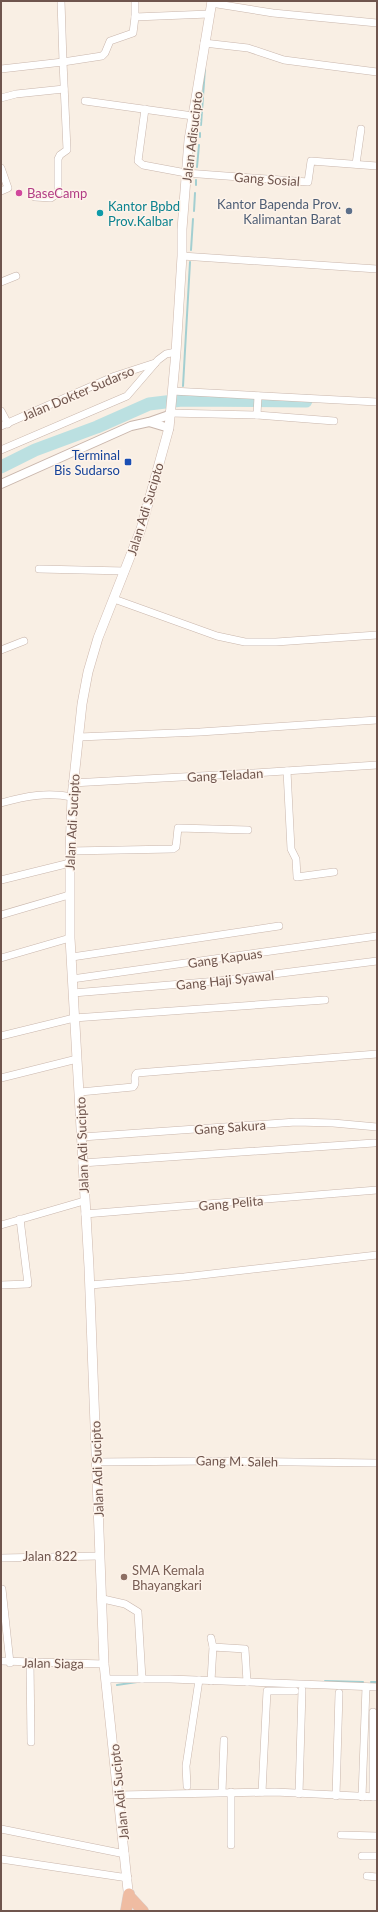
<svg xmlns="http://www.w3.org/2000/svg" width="378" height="1912" font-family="Lato,sans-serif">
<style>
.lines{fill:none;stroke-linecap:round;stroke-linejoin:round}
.stream{stroke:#a3cfd1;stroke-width:2}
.river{stroke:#bbe0e1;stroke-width:13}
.minor-casing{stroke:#c9b6ac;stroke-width:8}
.tertiary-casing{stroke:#c9b6ac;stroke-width:10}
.secondary-casing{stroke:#ceb8ad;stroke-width:10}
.trunk-casing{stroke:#d7cfcd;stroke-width:12}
.minor{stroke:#fff;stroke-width:7}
.tertiary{stroke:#fff;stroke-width:8}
.secondary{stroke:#fff;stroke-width:9}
.trunk{stroke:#efbca2;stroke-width:11}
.hotel-dot{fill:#d1479c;stroke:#fdf3ea;stroke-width:1.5}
.service-dot{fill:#5c6f8a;stroke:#fdf3ea;stroke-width:1.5}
.culture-dot{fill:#0f9aa8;stroke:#fdf3ea;stroke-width:1.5}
.transit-dot{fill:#1a4fb4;stroke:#fdf3ea;stroke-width:1.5}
.education-dot{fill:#8d6e63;stroke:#fdf3ea;stroke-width:1.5}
.labels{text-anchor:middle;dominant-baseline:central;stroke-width:3;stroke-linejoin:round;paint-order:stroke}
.street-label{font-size:13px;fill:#6f554d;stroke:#fdf3ea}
.hotel-label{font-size:13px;fill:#b23c85;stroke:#fdf3ea;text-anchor:start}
.service-label{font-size:13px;fill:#4e5e75;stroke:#fdf3ea;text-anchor:end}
.culture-label{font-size:13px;fill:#0d838f;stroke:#fdf3ea;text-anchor:start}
.transit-label{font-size:13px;fill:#164399;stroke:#fdf3ea;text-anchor:end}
.education-label{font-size:13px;fill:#785e54;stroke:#fdf3ea;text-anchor:start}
</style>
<rect width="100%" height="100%" fill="#f9efe4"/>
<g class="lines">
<!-- stream -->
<g class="stream">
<polyline points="201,125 205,68"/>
<polyline points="200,137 200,133"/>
<polyline points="197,167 199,145"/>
<polyline points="196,185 196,180"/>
<polyline points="194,211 195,193"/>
<polyline points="191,250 193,219"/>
<polyline points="183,386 190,262"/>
<polyline points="182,400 182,398"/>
<polyline points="325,1681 363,1682"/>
<polyline points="371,1682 377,1682"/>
<polyline points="117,1685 137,1682"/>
</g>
<!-- river -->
<polyline class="river" points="1,467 35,450 97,427 149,404 182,400 306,401"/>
<!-- minor casing -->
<g class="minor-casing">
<g id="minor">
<polyline points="61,1 63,62 102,56 105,53 110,41 133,33 135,17"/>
<polyline points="135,1 135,17 209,14"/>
<polyline points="211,3 273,13 377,23"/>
<polyline points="204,43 248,48 284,60 377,72"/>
<polyline points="1,69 63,62 67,150 60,155 58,159 58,193 51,198 35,197"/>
<polyline points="1,98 16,94 64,89"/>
<polyline points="85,101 193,116"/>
<polyline points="145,109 138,161 143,165 186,173 308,182 311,161 377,166"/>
<polyline points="356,164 361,129"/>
<polyline points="1,168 8,188 1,191"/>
<polyline points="182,256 377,269"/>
<polyline points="1,282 16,276"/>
<polyline points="172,391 377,402"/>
<polyline points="1,411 8,424"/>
<polyline points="169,413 257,415 334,421"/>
<polyline points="257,415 258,396"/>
<polyline points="1,426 115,376 155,363"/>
<polyline points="1,450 127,396 158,360 166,354 176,352"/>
<polyline points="39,569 125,571"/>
<polyline points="114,599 217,636 245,642 276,642 377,635"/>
<polyline points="1,650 24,641"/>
<polyline points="79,737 200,732 377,720"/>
<polyline points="287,771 291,849 296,859 297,877 334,872"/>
<polyline points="72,783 254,773 377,765"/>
<path d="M1,803c25,-7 46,-11 71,-6"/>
<polyline points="70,851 173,849 176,847 178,828 248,830"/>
<polyline points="1,880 70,863"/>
<polyline points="1,915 69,895"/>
<polyline points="72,957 279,926"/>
<polyline points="1,958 70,938"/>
<polyline points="72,979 377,936"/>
<polyline points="73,993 218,981 377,961"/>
<polyline points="1,1036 74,1018 325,1000"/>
<polyline points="1,1078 77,1059"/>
<path d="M80,1092l53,-5c5,-4 -1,-10 4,-14l240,-19"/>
<polyline points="82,1137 296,1122 333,1123 377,1127"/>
<polyline points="82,1163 374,1143"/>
<polyline points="85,1214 377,1190"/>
<polyline points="1,1225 84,1201"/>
<polyline points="1,1285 28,1284 20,1219"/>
<polyline points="90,1285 184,1277 377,1255"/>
<polyline points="96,1462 210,1461 377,1463"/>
<polyline points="1,1558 100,1556"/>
<polyline points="2,1589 10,1663"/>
<polyline points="103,1599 125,1604 138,1612 142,1679"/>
<polyline points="211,1638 213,1647"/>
<polyline points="1,1661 104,1664"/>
<polyline points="30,1662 31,1742"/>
<polyline points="107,1679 170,1679 377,1687"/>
<polyline points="211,1681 213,1647 245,1649 247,1682"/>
<polyline points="187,1786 186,1766 199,1680"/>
<polyline points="222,1792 224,1740"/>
<polyline points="262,1792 267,1691 295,1691"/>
<polyline points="299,1794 302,1690"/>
<polyline points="119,1795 275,1792 377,1797"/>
<polyline points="336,1796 339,1693"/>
<polyline points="362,1797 366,1687"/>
<polyline points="373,1797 373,1712"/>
<polyline points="1,1829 125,1854"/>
<polyline points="341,1835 377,1836"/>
<polyline points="231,1845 231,1792"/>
<polyline points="362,1856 377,1856"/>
<polyline points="1,1859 128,1878"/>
<polyline points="367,1876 377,1877"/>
</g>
</g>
<!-- tertiary casing -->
<g class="tertiary-casing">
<g id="tertiary">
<polyline points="149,422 169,428"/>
<polyline points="1,484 131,426 149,422 169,415"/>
</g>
</g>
<!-- secondary casing -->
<g class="secondary-casing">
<polyline id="secondary" points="129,1900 104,1664 89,1267 70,938 70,851 72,797 82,704 88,672 98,638 141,529 169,428 176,352 182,256 182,229 189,140 212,1"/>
</g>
<!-- trunk casing -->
<g class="trunk-casing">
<g id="trunk">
<polyline points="129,1896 143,1911"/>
<polyline points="126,1911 129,1894"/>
</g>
</g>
<!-- minor -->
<use href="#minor" class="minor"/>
<!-- tertiary -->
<use href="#tertiary" class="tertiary"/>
<!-- secondary -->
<use href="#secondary" class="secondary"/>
<!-- trunk -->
<use href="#trunk" class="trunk"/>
</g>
<!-- markers -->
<circle class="hotel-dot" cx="19" cy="193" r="4"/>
<circle class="service-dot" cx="349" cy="211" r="4"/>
<circle class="culture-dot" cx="100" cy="213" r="4"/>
<rect class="transit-dot" x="124" y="458" width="8" height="8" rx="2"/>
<circle class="education-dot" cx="124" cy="1577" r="4"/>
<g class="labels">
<!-- street labels -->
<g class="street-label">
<text transform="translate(192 137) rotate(-83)">Jalan Adisucipto</text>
<text transform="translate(267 179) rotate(4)">Gang Sosial</text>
<text transform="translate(78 393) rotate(-23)">Jalan Dokter Sudarso</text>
<text transform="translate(145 509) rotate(-73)">Jalan Adi Sucipto</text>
<text transform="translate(225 775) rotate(-3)">Gang Teladan</text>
<text transform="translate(72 822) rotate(-87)">Jalan Adi Sucipto</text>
<text transform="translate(225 958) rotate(-8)">Gang Kapuas</text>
<text transform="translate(225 980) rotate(-6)">Gang Haji Syawal</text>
<text transform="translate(230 1127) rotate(-4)">Gang Sakura</text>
<text transform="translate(82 1145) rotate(-92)">Jalan Adi Sucipto</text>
<text transform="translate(231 1203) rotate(-5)">Gang Pelita</text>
<text transform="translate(237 1461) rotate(1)">Gang M. Saleh</text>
<text transform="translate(97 1469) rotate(-92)">Jalan Adi Sucipto</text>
<text x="50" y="1556">Jalan 822</text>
<text transform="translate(53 1663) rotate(1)">Jalan Siaga</text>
<text transform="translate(119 1792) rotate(-96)">Jalan Adi Sucipto</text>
</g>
<!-- hotel labels -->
<g class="hotel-label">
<text x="27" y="193">BaseCamp</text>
</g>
<!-- service labels -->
<g class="service-label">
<text x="341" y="204">Kantor Bapenda Prov.<tspan x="341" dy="15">Kalimantan Barat</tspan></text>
</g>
<!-- culture labels -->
<g class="culture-label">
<text x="108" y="206">Kantor Bpbd<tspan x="108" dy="15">Prov.Kalbar</tspan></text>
</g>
<!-- transit labels -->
<g class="transit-label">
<text x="120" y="455">Terminal<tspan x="120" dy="15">Bis Sudarso</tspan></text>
</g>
<!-- education labels -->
<g class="education-label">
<text x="132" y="1570">SMA Kemala<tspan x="132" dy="15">Bhayangkari</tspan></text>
</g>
</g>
<!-- border -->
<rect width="378" height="1912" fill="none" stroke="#6f554d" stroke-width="4"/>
</svg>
